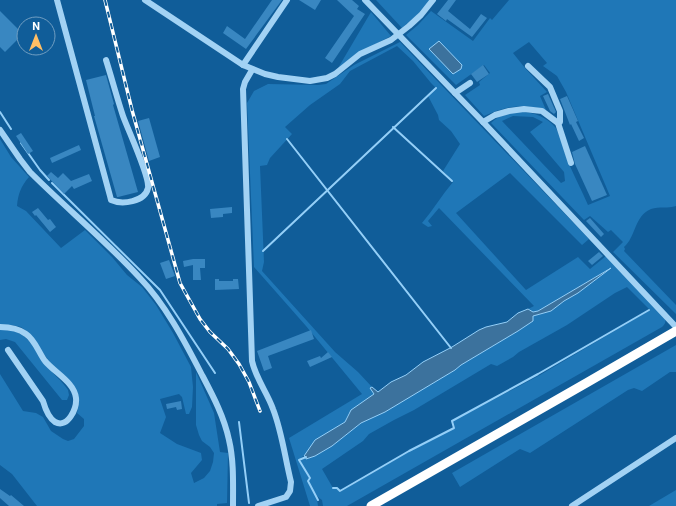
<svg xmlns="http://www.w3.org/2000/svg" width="676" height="506" font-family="Roboto,sans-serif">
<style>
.green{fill:#1f77b7;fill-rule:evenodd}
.water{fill:#3c729d;stroke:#94cff8}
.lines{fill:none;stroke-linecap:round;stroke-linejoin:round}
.stream{stroke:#94cff8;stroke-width:2}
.building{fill:#3987c1}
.minor{stroke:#a2d2f4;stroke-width:6}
.highway{stroke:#fff;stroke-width:9}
.rail-casing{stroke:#fff;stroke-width:3.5}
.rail{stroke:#105d99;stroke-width:2;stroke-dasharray:6;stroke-linecap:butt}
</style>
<rect width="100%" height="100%" fill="#105d99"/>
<!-- green -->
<g class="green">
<polygon points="376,0 430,0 417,15 402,28"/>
<path d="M509,0h167v206c-8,3 -17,0 -25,3 -17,7 -15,28 -27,38l1,2 -1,2 52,54v9l-63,-62 10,-10 -12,-12 -3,2 -18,-16 -6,4 -93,-97c8,-8 17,-10 28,-11 12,-1 28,5 36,15 5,6 10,27 14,37 6,14 13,27 19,41l22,-9 -44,-104 -9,-16 -14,-10 4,-3 -18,-21 -16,11 12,15 22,24 -7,4 6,14c-24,-7 -39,-4 -62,6l-19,-21 15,-10 -1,-3 11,-9 -6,-8 -28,20 -50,-50 12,-10 13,-14 42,30 17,-23 2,2zM513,116l20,1 10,5 -13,10 34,40 1,9 -4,2 -59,-62z"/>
<polygon points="371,12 391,36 366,49 334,75"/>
<path d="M400,42l189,197 -7,6 -72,-72 -54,40 70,77 52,-33 12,12 16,-13 59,62c1,5 0,6 -3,9l-315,179h-24l-1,-6c-7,-4 -10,-12 -13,-19l2,-3 -11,-17 6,-3v1l9,-3 17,-10 29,-23 94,-53 6,-5 57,-34 15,-10v-5l18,-5 13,-10 14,-8 29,-23 -69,41 -5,1 -5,-3 6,-3 -95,-98 -11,13 4,5 -4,1 -6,-4c11,-13 20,-28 31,-41l-10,-11 17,-27 -9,-13 -12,-11 -1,-5 -10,-19 8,-8 -5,-5 -18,-22 -16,-15 -47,25 -10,13 -30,21 -25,22 7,7 -22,24 -3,7 -7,1 4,96 -2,9 73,81 23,20 14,15h-2l4,7 -25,19 -4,9 -30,19 -9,12 -7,7 10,18 -2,3 10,18 1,7h-8l-21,-68 73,-44 -56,-68 -52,-59 -7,-164 7,-12 14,-7 50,1 8,-1 28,-19zM627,287l23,23 -110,65 -87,46 2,7 -45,23 -70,41 -4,-4h-3l-11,-19 41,-28 6,-7 25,-14 20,-10 77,-46 6,2 16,-9 6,-5 48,-27 48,-32z"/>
<path d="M0,139l11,18 18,20c-8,9 -11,17 -12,29l9,5 35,37 24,-18 27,27 15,18 15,12 14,18 17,28 18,34 2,20 -1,20 -3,7h-3l-4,-17 -3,-3 -19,5 6,18 -6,16 17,11 24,9 1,7 -11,13 3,10 10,-5 6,-7 3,-9 1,-9 -4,-6 -8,-6 -3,-6 -3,-10v-53l18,41 6,39 8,1 -1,50 -10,1v2h-180l-25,-32 -12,-9v-91l23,37 13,2 7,4 8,14 12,8 5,2 6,-2 10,-13v-7l-7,-6 2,-10 -2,-12 -5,-8 -21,-19 -23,-32 -7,-5 -9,-2h-12z"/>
<path d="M0,330c27,-2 33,18 47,36 7,9 15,15 21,24l1,5 -2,5h-5l-47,-58 -9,-3 -6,1z"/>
<polygon points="676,345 676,372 670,372 642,391 634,388 628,390 530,453 520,449 460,487 452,473"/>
<polygon points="676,490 676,506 649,506"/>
</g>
<!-- water -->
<g class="water">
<polygon points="439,41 462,65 461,69 453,74 429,49"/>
<polygon points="611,268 578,293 564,301 551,311 533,316 533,321 518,331 461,365 455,370 385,412 361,423 332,446 315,456 306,459 306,457 304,456 315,440 345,422 351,410 374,394 370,388 372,387 378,392 391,382 406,375 423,362 452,347 479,330 486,327 507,322 518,313 528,309 533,312 538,311"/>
</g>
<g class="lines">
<!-- stream -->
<g class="stream">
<polyline points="0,112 11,129"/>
<polyline points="393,127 452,181"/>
<polyline points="287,139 451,348"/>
<polyline points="21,143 40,170 49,180"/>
<polyline points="52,183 160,290 215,373"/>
<polyline points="263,251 436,88"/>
<polyline points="239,422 249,503"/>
<polyline points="306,457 299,460 310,478 308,481 318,500"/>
<polyline points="333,488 337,488 340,491 409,451 454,428 452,421 538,374 649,310"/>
</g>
</g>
<!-- building -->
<g class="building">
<polygon points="272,0 282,0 246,49 223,33 227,26 245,39"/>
<polygon points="299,0 321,0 315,10"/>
<polygon points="337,0 352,0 359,6 357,9 365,14 332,63 325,58 354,16"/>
<polygon points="448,0 456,0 448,11 470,29 481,14 487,18 472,37 447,19 446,21 437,14"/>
<polygon points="0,11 23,34 5,52 0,47"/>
<polygon points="483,65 489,74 477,82 471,74"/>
<polygon points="106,75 114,104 113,105 138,192 118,197 117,197 94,116 95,116 86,80"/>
<polygon points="548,94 556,112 554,114 550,111 543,96"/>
<polygon points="567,96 578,121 576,122 584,138 579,141 571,124 570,125 560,99"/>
<polygon points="149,118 160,157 149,161 138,121"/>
<polygon points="21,133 33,151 28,154 16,136"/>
<polygon points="79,145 81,150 52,163 50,158"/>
<polygon points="585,146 607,195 592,201 575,164 572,152"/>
<polygon points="51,172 58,178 63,173 71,181 89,174 92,181 74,189 72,186 64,194 47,176"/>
<polygon points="232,207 232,213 223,214 223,217 211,218 210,209"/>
<polygon points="38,208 48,220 50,219 56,227 50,232 36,215 35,216 32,212"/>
<polygon points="590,218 604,234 601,237 586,221"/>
<polygon points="599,252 603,256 592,265 588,261"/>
<polygon points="193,259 205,259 205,268 200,268 201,280 193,280 193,265 184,267 183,261"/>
<polygon points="169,260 175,276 166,279 160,263"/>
<polygon points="215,279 219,279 219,281 233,281 233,279 238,279 239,289 215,290"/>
<polygon points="311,330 314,339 268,356 272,368 264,371 257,351"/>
<polygon points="328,352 332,357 310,367 307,361 320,356 321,358"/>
<polygon points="181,401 182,409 177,410 176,407 167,409 166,404"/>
<polygon points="0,489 10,496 11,495 24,506 9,506 0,498"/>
</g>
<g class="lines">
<!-- minor -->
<g class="minor">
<path d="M57,0l53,196 1,4c11,5 34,2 37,-12 2,-11 -20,-58 -25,-72 -6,-18 -11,-37 -17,-56"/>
<polyline points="145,0 243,65 265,74 278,77 310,81 327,78 335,74 360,54 391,40 409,26 421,15 433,0"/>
<polyline points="365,0 483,122 676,327"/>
<polyline points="243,65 287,0"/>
<polyline points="528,66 550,87 560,111 560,122 558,123"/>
<path d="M252,70l-7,12 -2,7 9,272c4,18 15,31 21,48 9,23 12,49 18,73l-1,9 -4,6 -28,9"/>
<polyline points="455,93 470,83"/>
<polyline points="483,122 495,115 509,111 524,109 542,111 558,123 571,163"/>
<path d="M0,130l20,29 10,13c36,36 75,68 109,105 26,27 45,63 62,96 11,21 23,43 28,67 5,21 4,44 4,66"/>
<path d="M0,327c9,0 18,1 26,7 9,6 13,19 19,27 10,12 29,21 31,37 1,10 -8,31 -21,24 -6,-4 -10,-14 -12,-21l-35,-51"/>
<polyline points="572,506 676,438"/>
</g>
<!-- highway -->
<polyline class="highway" points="371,506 588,382 676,331"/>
<!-- rail casing -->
<g class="rail-casing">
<polyline id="rail" points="105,0 132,110 180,283 200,319 210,332 228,349 239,364 249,382 260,411"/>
</g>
<!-- rail -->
<use href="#rail" class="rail"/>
</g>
<!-- north arrow -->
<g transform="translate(36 36)"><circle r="19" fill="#105d99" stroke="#709ec2"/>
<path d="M0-3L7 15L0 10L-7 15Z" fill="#ffbf65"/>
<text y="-6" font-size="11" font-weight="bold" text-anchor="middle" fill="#ffffff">N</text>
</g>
</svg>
